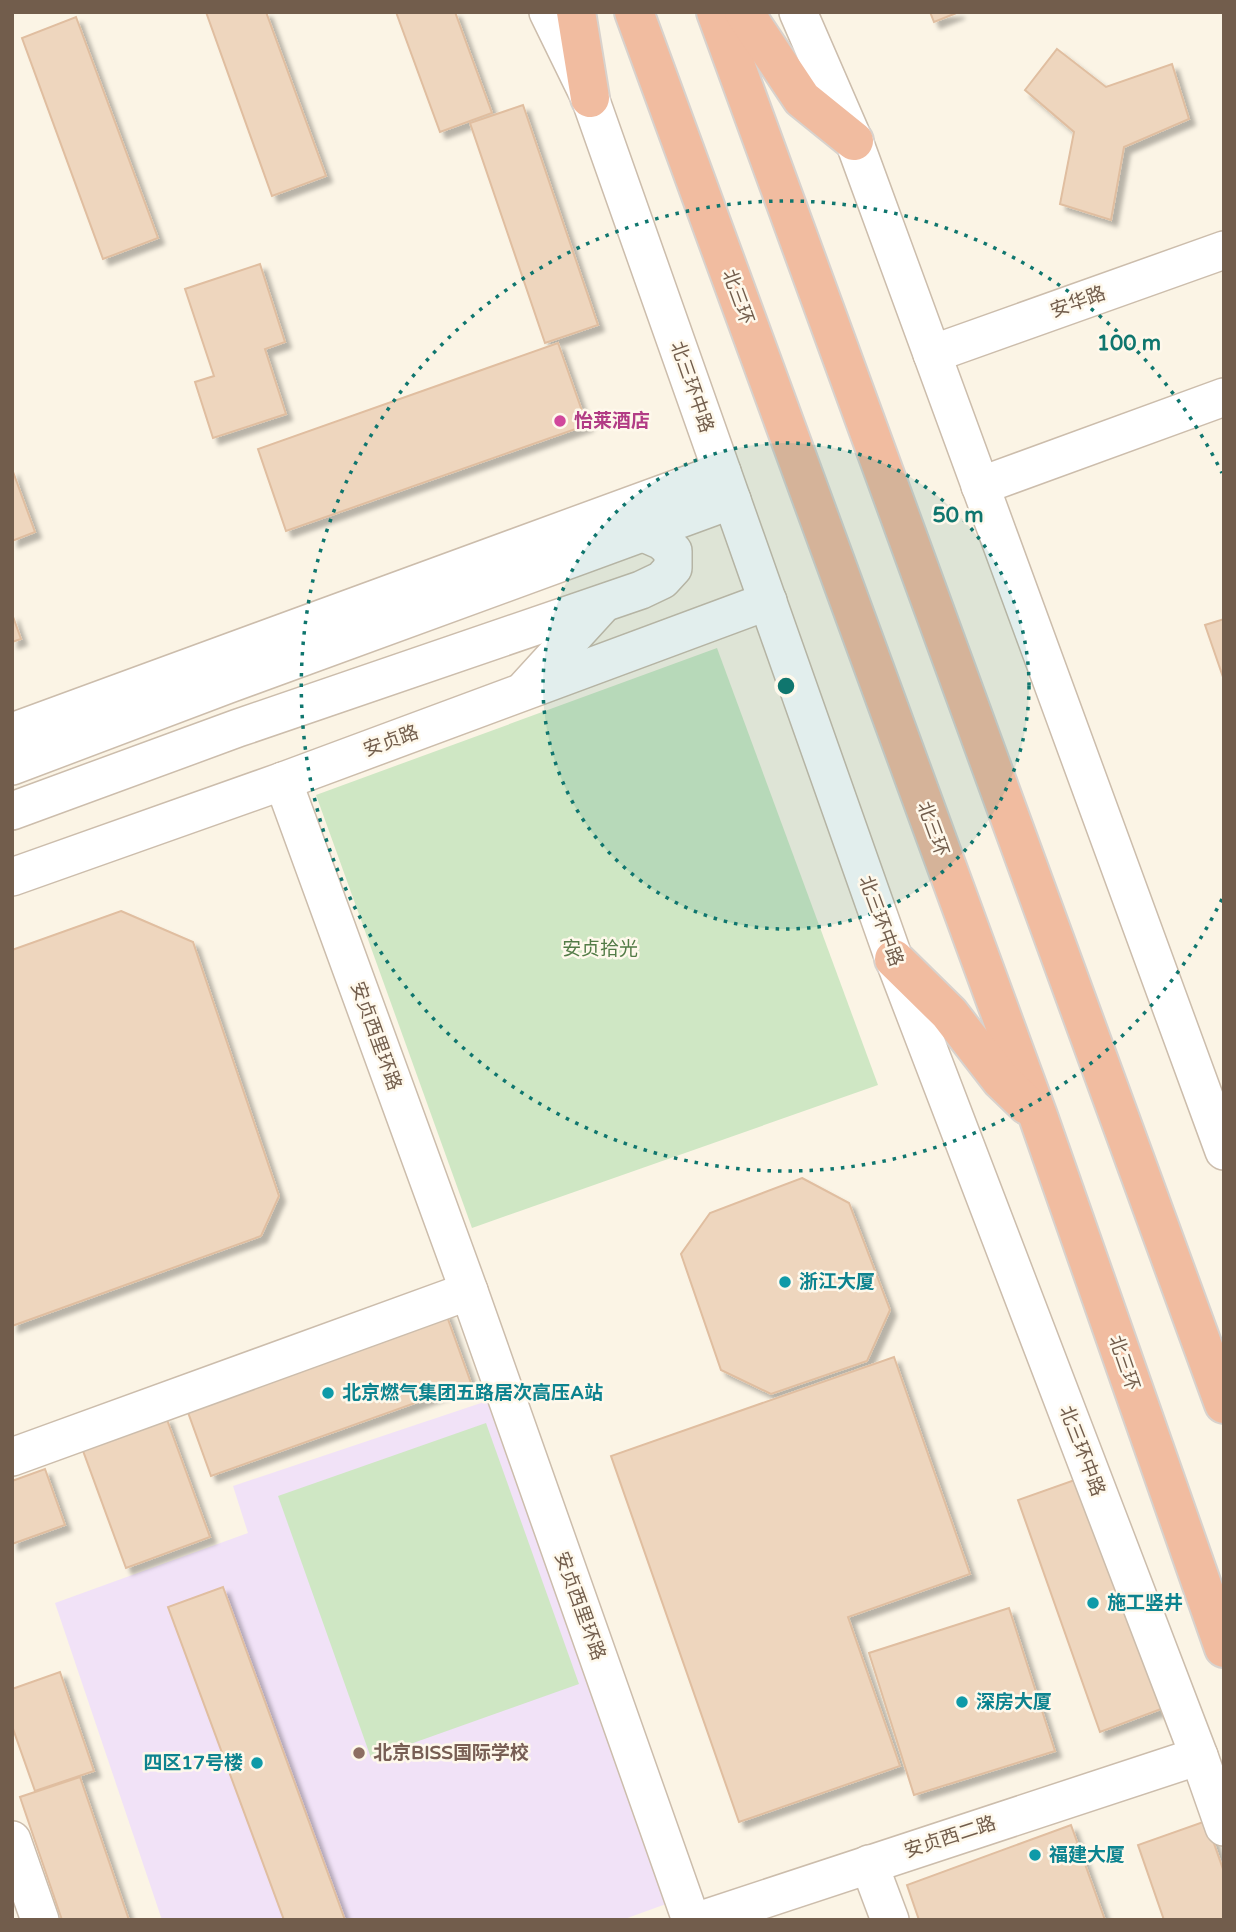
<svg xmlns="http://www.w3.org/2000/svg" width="1236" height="1932" font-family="'Varela Round','Noto Sans SC',sans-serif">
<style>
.education{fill:#f1e2f7}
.green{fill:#cfe7c4}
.building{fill:#eed6be;stroke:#e0bea0;stroke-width:2;filter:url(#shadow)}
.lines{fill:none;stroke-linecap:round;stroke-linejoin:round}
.minor-casing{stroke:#ccbdac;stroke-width:40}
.highway-casing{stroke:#d8d2cd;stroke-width:42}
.minor{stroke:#fff;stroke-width:37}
.highway{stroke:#f1bca0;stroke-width:38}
.ring{fill:none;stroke:#0f766e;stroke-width:3.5;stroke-dasharray:3.5 7}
.hotel-dot{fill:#d1479c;stroke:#fef8eb;stroke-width:2.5}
.culture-dot{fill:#0f9aa8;stroke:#fef8eb;stroke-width:2.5}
.education-dot{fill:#8d6e63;stroke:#fef8eb;stroke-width:2.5}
.labels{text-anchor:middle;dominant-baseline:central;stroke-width:5;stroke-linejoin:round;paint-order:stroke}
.street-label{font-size:19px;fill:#725d4c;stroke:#fef8eb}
.hotel-label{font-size:19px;font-weight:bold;fill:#b23c85;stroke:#fef8eb;text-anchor:start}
.park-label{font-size:19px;fill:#537c47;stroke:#fef8eb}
.culture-label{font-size:19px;font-weight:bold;fill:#0d838f;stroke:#fef8eb;text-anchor:start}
.education-label{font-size:19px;font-weight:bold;fill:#785e54;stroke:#fef8eb;text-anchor:start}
.centre{fill:#0f766e;stroke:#fef8eb;stroke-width:3.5}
.ring-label{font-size:21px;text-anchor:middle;font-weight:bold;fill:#0f766e;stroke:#fef8eb;stroke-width:5;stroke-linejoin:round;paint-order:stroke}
</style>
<defs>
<filter id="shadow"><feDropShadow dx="6" dy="6" stdDeviation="2" flood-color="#0004"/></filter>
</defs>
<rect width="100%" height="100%" fill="#fbf4e5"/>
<!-- education -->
<polygon class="education" points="487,1401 666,1904 622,1920 162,1920 55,1603 248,1533 233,1486"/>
<!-- green -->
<g class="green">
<polygon points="717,648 878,1085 472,1228 316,795"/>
<polygon points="486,1423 579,1684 371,1758 278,1496"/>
</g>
<!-- building -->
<g class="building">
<polygon points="206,12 266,12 326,176 272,196"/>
<polygon points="396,12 455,12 492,113 440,132"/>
<polygon points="930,12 959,12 934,22"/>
<polygon points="76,17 158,238 103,259 22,38"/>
<polygon points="1057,49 1106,87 1172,64 1189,119 1124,147 1111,220 1060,204 1074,132 1025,90"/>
<polygon points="523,105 598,325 545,343 470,123"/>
<polygon points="260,264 285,342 265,349 286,414 213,438 195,382 214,376 185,289"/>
<polygon points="558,343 587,425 286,531 258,449"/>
<polygon points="12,469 35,532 12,541"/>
<polygon points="12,614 21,639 12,642"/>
<polygon points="1224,619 1224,680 1205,625"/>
<polygon points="121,911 193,942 279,1196 261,1236 12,1326 12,950"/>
<polygon points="802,1178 849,1203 890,1310 867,1361 771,1394 721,1370 681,1254 710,1213"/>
<polygon points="445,1311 471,1383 211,1476 185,1404"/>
<polygon points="894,1357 970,1574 848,1617 900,1766 739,1822 611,1456"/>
<polygon points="166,1417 210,1537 126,1568 82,1448"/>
<polygon points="45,1469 65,1525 12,1544 12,1481"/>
<polygon points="1086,1476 1169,1706 1100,1732 1018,1500"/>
<polygon points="223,1587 345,1920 284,1920 168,1607"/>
<polygon points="1009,1608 1055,1751 914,1795 869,1653"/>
<polygon points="60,1672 94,1771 35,1791 12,1726 12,1689"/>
<polygon points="80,1777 129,1920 62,1920 20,1797"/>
<polygon points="1206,1821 1224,1872 1224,1920 1164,1920 1138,1845"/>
<polygon points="1071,1825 1105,1920 919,1920 907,1885"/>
</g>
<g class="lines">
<!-- minor casing -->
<g class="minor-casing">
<g id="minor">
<polyline points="548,12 590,98 894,959 1199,1756 1224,1827"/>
<polyline points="798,12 854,141 1224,1151"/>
<polyline points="932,354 1224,250"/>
<polyline points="980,486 1224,397"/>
<polyline points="526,688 600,607"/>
<polyline points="12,732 722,472"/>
<polyline points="12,766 229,684 732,500"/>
<polyline points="283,781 469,1291 691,1920"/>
<polyline points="12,811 238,728 641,590 662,580 673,568 673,551 662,541 646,534"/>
<polyline points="12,877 283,781 768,601"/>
<polyline points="12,1457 469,1291"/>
<polyline points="12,1840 40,1920"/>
<polyline points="869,1864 890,1920"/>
<polyline points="701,1920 1199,1756"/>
</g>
</g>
<!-- highway casing -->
<g class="highway-casing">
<g id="highway">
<polyline points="576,12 590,98"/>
<polyline points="634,12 1038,1116 1224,1648"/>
<polyline points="716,12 1224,1404"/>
<polyline points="744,12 802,99 854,141"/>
<polyline points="894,959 949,1013 1001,1080 1027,1105"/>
</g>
</g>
<!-- minor -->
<use href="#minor" class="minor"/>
<!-- highway -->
<use href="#highway" class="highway"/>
</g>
<!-- distance rings -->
<circle cx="786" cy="686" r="243" fill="#0f766e" fill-opacity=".12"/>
<g class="ring">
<circle cx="786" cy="686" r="243"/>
<path d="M1222 899A485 485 0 1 1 1222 473"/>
</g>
<!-- markers -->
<circle class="hotel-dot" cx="560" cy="421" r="7"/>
<g class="culture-dot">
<circle cx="785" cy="1282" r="7"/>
<circle cx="328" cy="1393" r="7"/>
<circle cx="1093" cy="1603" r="7"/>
<circle cx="962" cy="1702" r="7"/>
<circle cx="257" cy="1763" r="7"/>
<circle cx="1035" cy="1855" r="7"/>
</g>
<circle class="education-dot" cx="359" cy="1753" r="7"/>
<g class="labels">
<!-- street labels -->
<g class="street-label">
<text transform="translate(738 297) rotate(70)">北三环</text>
<text transform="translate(1078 302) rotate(-20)">安华路</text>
<text transform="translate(692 387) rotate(71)">北三环中路</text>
<text transform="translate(391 741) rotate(-20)">安贞路</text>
<text transform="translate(933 829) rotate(70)">北三环</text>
<text transform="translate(881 921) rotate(70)">北三环中路</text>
<text transform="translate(376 1036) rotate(70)">安贞西里环路</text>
<text transform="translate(1124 1363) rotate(71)">北三环</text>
<text transform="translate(1082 1451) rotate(69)">北三环中路</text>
<text transform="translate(580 1606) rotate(70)">安贞西里环路</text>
<text transform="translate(950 1837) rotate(-18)">安贞西二路</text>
</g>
<!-- hotel labels -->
<g class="hotel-label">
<text x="574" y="421">怡莱酒店</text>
</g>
<!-- park labels -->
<g class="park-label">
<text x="600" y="949">安贞拾光</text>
</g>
<!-- culture labels -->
<g class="culture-label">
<text x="799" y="1282">浙江大厦</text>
<text x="342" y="1393">北京燃气集团五路居次高压A站</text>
<text x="1107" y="1603">施工竖井</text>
<text x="976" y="1702">深房大厦</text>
<text x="243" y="1763" text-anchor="end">四区17号楼</text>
<text x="1049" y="1855">福建大厦</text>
</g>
<!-- education labels -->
<g class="education-label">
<text x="373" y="1753">北京BISS国际学校</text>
</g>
</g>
<circle cx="786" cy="686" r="10" class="centre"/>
<g class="ring-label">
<text x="1129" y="350">100 m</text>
<text x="958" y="522">50 m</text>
</g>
<!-- border -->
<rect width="1236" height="1932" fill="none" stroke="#725d4c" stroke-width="28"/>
</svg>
